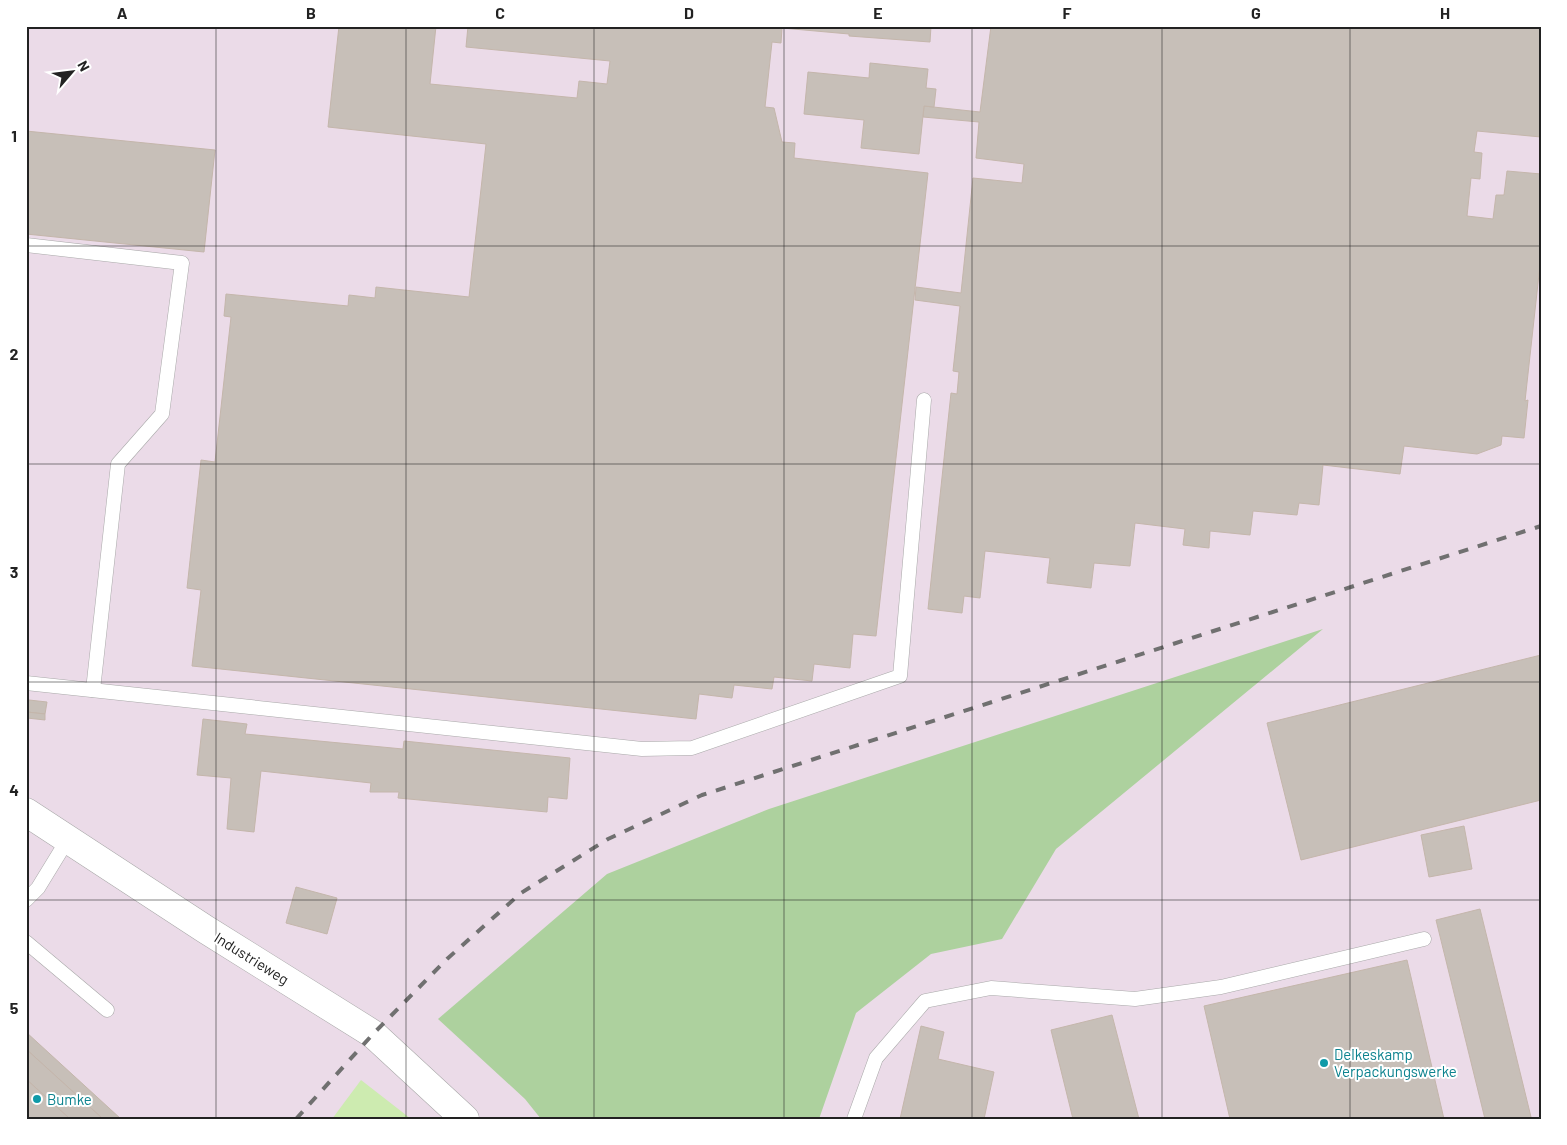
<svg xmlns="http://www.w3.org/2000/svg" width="1567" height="1145" font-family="Barlow,sans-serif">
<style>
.industrial{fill:#ebdbe8}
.grass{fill:#cdebb0}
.forest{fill:#add19e}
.building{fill:#c7bfb8;stroke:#c4b6ab}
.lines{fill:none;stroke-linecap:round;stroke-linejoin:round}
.service-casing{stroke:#a9a9a9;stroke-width:15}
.tertiary-casing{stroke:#a9a9a9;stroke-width:29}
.service{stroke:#fff;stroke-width:14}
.tertiary{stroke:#fff;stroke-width:28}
.rail{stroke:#707070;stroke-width:4;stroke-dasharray:10 10;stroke-linecap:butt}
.grid{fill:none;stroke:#222;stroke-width:1;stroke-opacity:0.55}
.culture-dot{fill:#0f9aa8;stroke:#fff;stroke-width:2}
.labels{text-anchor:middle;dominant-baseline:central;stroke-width:4;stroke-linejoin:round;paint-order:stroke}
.street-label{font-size:15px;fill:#222;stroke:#fff}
.culture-label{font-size:15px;fill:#0d838f;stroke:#fff;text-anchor:start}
.neatline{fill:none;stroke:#222;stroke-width:2}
.grid-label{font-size:16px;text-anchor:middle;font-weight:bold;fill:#222}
</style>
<rect width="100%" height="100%" fill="#f2efe9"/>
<!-- industrial -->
<rect class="industrial" x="26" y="26" width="1515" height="1093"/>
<!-- grass -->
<polygon class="grass" points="361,1080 406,1115 411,1119 332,1119"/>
<!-- forest -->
<polygon class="forest" points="1323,629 1056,849 1002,939 931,954 856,1013 819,1119 541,1119 525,1099 438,1019 607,874 769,809"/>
<!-- building -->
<g class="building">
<polygon points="339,26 436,26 430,84 577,98 579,81 607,84 610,61 466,47 468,26 931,26 930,42 849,36 849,34 782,28 781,43 772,42 765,107 774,108 782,142 795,143 794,158 928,173 876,636 853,634 850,668 814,664 812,681 774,677 772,689 734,685 732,698 699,694 696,719 192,666 201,590 187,588 201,460 215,462 231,317 224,316 226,294 348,306 349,295 375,298 376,287 469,297 486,144 328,127"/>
<polygon points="991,26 1541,26 1541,137 1477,131 1474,152 1482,153 1480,179 1471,178 1467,216 1493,219 1496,195 1504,195 1507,171 1541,174 1541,256 1525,401 1528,400 1524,438 1502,436 1501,445 1477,454 1404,446 1400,474 1323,465 1319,505 1299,503 1297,515 1253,511 1250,535 1210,531 1209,548 1183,545 1185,529 1135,523 1130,566 1094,563 1091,588 1047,583 1050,558 985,551 980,598 964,596 962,613 928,609 951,393 957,394 959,372 953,371 960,306 915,300 916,287 961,293 973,178 1022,183 1024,164 976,158 979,122 923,117 924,106 980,112"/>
<polygon points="870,63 928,69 926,88 936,89 934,107 924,106 919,154 861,148 864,120 804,114 808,72 869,78"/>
<polygon points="26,131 215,150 204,252 26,234"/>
<polygon points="1541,655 1541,800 1301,860 1267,723"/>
<polygon points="29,700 47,702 45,714 27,712"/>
<polygon points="27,712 45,714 45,720 27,718"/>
<polygon points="203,719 247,724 245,734 403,749 404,741 570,758 567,799 548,797 547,812 398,798 399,792 370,792 371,783 261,771 254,832 227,829 231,778 197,775"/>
<polygon points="1464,826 1472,869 1429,877 1421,835"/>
<polygon points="296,887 337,898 327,934 286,923"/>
<polygon points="1480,909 1531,1117 1526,1119 1485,1119 1436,920"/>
<polygon points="1407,960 1444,1119 1230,1119 1204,1006"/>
<polygon points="1112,1015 1139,1119 1073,1119 1051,1030"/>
<polygon points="921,1026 944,1032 938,1059 994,1072 984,1119 900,1119"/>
<polygon points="26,1032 121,1119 103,1119 26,1049"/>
<polygon points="26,1049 103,1119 70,1119 26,1079"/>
<polygon points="26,1079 70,1119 26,1119"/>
</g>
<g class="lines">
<!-- service casing -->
<g class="service-casing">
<g id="service">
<polyline points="26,245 182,263 162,414 118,464 93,690"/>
<polyline points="26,683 642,749 692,748 900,676 924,400"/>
<polyline points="26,900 38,888 68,839"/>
<polyline points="26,942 107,1010"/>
<polyline points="854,1119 876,1058 925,1001 991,988 1135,999 1221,987 1424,939"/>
</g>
</g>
<!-- tertiary casing -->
<g class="tertiary-casing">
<polyline id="tertiary" points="26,812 205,929 373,1034 465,1119"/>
</g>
<!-- service -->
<use href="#service" class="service"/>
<!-- tertiary -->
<use href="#tertiary" class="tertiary"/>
<!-- rail -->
<polyline class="rail" points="296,1119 373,1034 447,959 521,893 608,839 702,795 1541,526"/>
</g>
<!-- grid -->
<path class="grid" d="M216,26v1093M406,26v1093M594,26v1093M784,26v1093M972,26v1093M1162,26v1093M1350,26v1093M26,246h1515M26,464h1515M26,682h1515M26,900h1515"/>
<!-- markers -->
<g class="culture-dot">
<circle cx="1324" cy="1063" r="5"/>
<circle cx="37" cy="1099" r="5"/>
</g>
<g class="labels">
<!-- street labels -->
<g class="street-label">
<text transform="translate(252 958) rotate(32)">Industrieweg</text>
</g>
<!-- culture labels -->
<g class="culture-label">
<text x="1334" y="1054">Delkeskamp<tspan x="1334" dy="17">Verpackungswerke</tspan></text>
<text x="47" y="1099">Bumke</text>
</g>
</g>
<!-- border -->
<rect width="1567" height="1145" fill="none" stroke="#ffffff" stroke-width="55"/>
<!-- north arrow -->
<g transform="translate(72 72) rotate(62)" stroke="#ffffff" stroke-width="4" paint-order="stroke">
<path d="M0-4L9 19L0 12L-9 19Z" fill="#222222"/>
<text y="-8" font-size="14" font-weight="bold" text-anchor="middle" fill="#222222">N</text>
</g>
<rect x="28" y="28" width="1512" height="1090" class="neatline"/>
<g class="grid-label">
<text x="122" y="19">A</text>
<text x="311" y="19">B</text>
<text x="500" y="19">C</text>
<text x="689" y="19">D</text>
<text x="878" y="19">E</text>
<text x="1067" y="19">F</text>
<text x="1256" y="19">G</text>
<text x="1445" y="19">H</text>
<text x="14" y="142">1</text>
<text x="14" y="360">2</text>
<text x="14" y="578">3</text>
<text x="14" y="796">4</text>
<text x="14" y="1014">5</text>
</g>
</svg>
